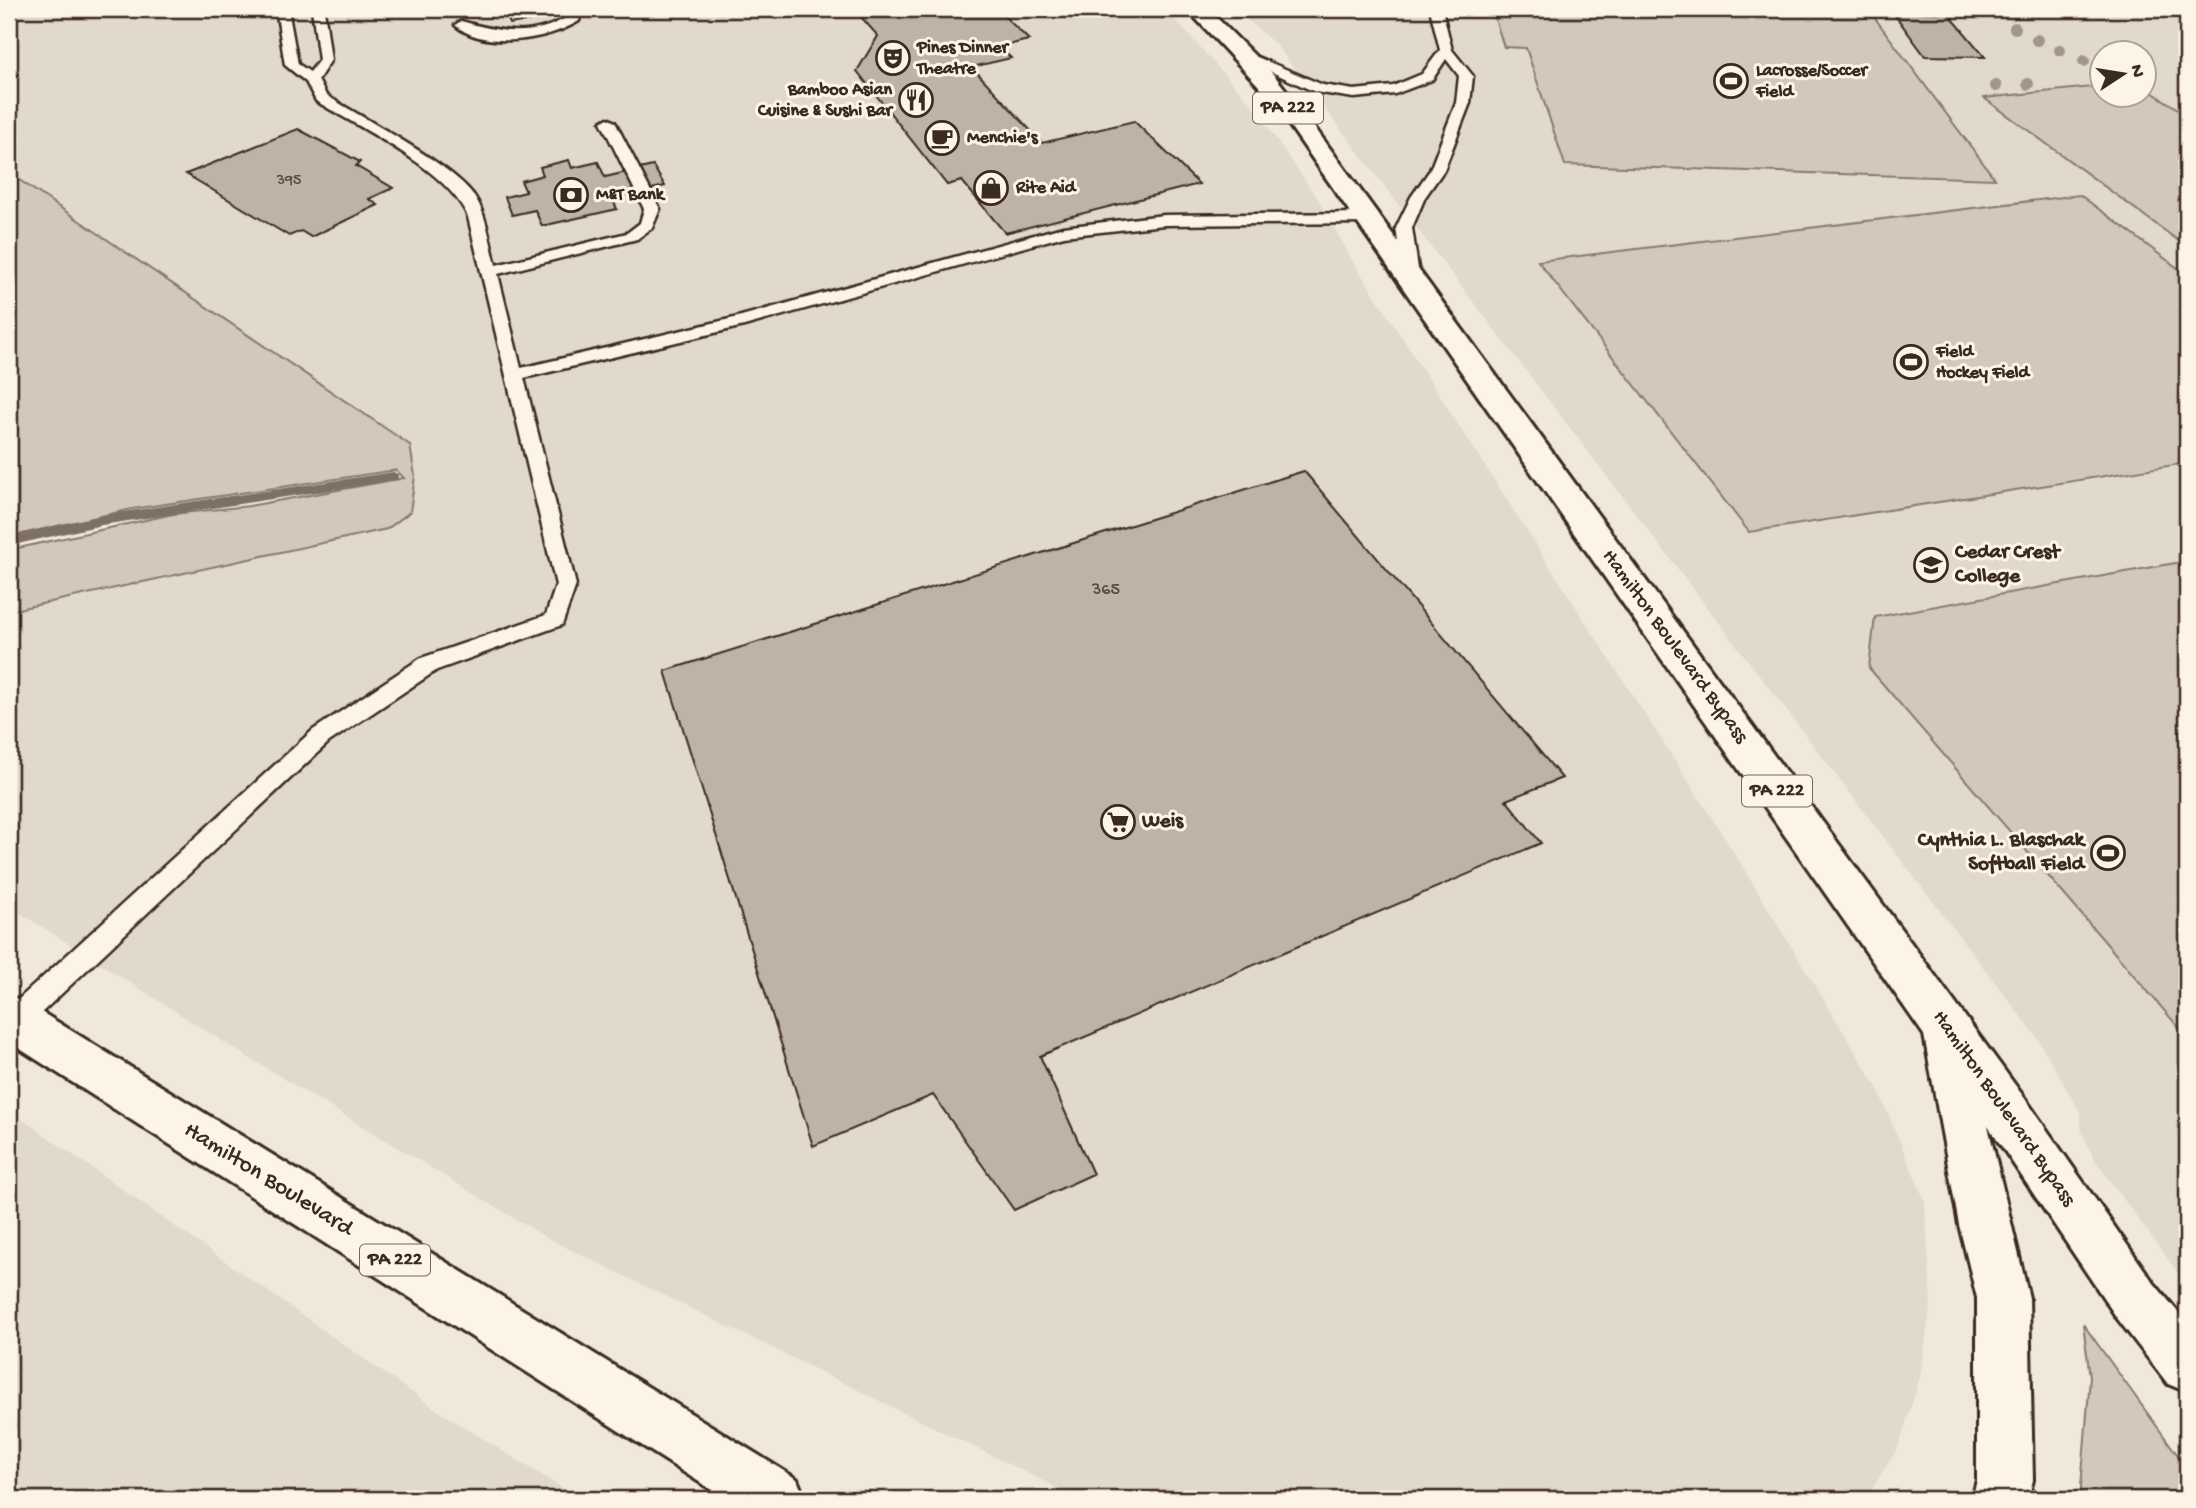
<svg xmlns="http://www.w3.org/2000/svg" width="2196" height="1508" font-family="'Gochi Hand',sans-serif">
<style>
.built{fill:#e1d9c9;fill-rule:evenodd}
.green{fill:#d2c9ba;stroke:#867a6c;stroke-width:2}
.lines{fill:none;stroke-linecap:round;stroke-linejoin:round}
.stream{fill:#7e7163;fill-rule:evenodd}
.building{fill:#beb3a4;stroke:#3b2a1e;stroke-width:2}
.lane-casing{stroke:#3b2a1e;stroke-width:5}
.primary-casing{stroke:#3b2a1e;stroke-width:6}
.lane{fill:#fcf5e5;fill-rule:evenodd}
.primary{fill:#fcf5e5;fill-rule:evenodd}
.tree{fill:#a19688}
.labels{text-anchor:middle;dominant-baseline:central;stroke-width:6;stroke-linejoin:round;paint-order:stroke}
.far-number-label{font-size:16px;fill:#5c4c40}
.far-poi-label{font-size:18px;font-weight:bold;fill:#3b2a1e;stroke:#fcf5e5;text-anchor:start}
.number-label{font-size:18px;fill:#5c4c40}
.shield{fill:#fcf5e5;stroke:#75675a;stroke-width:2}
.shield-label{font-size:19px;font-weight:bold;fill:#3b2a1e}
.poi-label{font-size:21px;font-weight:bold;fill:#3b2a1e;stroke:#fcf5e5;text-anchor:start}
.street-label{font-size:21px;fill:#3b2a1e;stroke:#fcf5e5}
.near-street-label{font-size:24px;fill:#3b2a1e;stroke:#fcf5e5}
</style>
<rect width="100%" height="100%" fill="#f0e9d9"/>
<filter id="ink" filterUnits="userSpaceOnUse"><feTurbulence type="fractalNoise" baseFrequency=".0143" numOctaves="2"/><feDisplacementMap in="SourceGraphic" scale="14" xChannelSelector="R" yChannelSelector="G"/><feConvolveMatrix kernelMatrix="1 2 1 2 8 2 1 2 1" color-interpolation-filters="sRGB"/></filter>
<g filter="url(#ink)">
<!-- built -->
<g class="built">
<polygon points="9,9 1161,9 1171,15 1251,104 1317,197 1352,260 1728,843 1877,1087 1925,1201 1931,1304 1920,1377 1899,1446 1866,1499 1080,1499 547,1238 246,1056 9,906 9,611 387,529 410,512 410,445 9,173"/>
<path d="M1235,9h952v1276l-93,-126 -12,-27 -2,-20 -44,-76 -759,-990zM2102,52h42v42h-42z"/>
<polygon points="9,1110 440,1412 580,1499 9,1499"/>
</g>
<!-- green -->
<g class="green">
<polygon points="1492,9 1868,9 1995,179 1565,165 1526,48 1504,47"/>
<polygon points="2101,86 2102,94 2144,94 2144,87 2187,115 2187,247 1984,98"/>
<polygon points="9,173 410,445 415,476 410,512 387,529 9,611 9,550 173,514 249,506 404,478 396,470 132,509 9,537"/>
<polygon points="2080,195 2187,275 2187,463 1749,532 1538,261"/>
<polygon points="2187,561 2187,1037 1869,668 1875,617"/>
<polygon points="2083,1324 2187,1468 2187,1499 2080,1499 2090,1377"/>
</g>
<g class="lines">
<!-- stream -->
<polygon class="stream" points="393,472 398,474 398,480 102,525 9,546 9,536 102,515"/>
</g>
<!-- building -->
<g class="building">
<polygon points="504,9 560,9 563,15 510,24"/>
<polygon points="854,9 997,9 1029,40 999,47 1011,58 972,67 1042,143 1134,121 1199,184 1005,233 962,181 947,185 857,71 878,36"/>
<polygon points="1892,11 1948,13 1985,57 1925,56"/>
<polygon points="298,129 360,162 356,166 393,188 369,199 378,205 311,237 301,231 289,236 186,174"/>
<polygon points="569,160 572,168 598,162 605,177 653,166 665,186 612,198 617,209 542,226 535,210 512,215 505,197 526,192 521,181 543,175 540,167"/>
<polygon points="1304,471 1562,778 1506,800 1541,843 1040,1056 1093,1174 1014,1210 933,1095 813,1146 665,671"/>
</g>
<g class="lines">
<!-- lane casing -->
<g class="lane-casing">
<g id="lane">
<path d="M276,9h12l10,55 12,8 9,-12 -7,-51h12l7,51 -13,20 8,15c36,23 128,70 149,102 12,19 15,46 21,68l131,-32 13,-10 4,-14 -43,-87 7,-4 7,4 45,87 -8,19 -15,11 -139,35 23,94 213,-50 329,-91 101,-12 203,-2 8,5 -8,5 -203,2 -100,11 -320,90 -220,52 52,207 -14,40 -125,45 -108,72 -306,288 -9,3 -5,-2v-23l304,-278 108,-72 125,-43 10,-30 -88,-368c-19,-47 -108,-89 -152,-116l-10,-19 -21,-17z"/>
<path d="M570,9h12l-3,12c-31,19 -94,30 -124,4l6,-4c39,11 71,18 108,-5z"/>
<polygon points="1430,9 1442,9 1452,50 1473,76 1470,103 1444,170 1425,197 1412,228 1420,282 1412,287 1404,282 1396,228 1411,197 1430,170 1456,103 1459,76 1446,59 1432,80 1395,94 1354,98 1315,92 1239,57 1250,54 1323,85 1354,90 1393,86 1422,74 1440,50"/>
</g>
</g>
<!-- primary casing -->
<g class="primary-casing">
<g id="primary">
<polygon points="1187,9 1208,9 1274,75 1301,109 2026,1100 2153,1282 2187,1323 2187,1392 2168,1384 2117,1318 1988,1126 2029,1298 2033,1480 2028,1499 1972,1499 1977,1480 1977,1298 1959,1225 1924,1035 1285,119 1258,85"/>
<polygon points="9,996 25,1002 797,1479 805,1499 726,1499 9,1042"/>
</g>
</g>
<!-- lane -->
<use href="#lane" class="lane"/>
<!-- primary -->
<use href="#primary" class="primary"/>
</g>
<!-- trees -->
<g class="tree">
<circle cx="2015" cy="28" r="6"/>
<circle cx="2037" cy="40" r="6"/>
<circle cx="2060" cy="50" r="6"/>
<circle cx="2084" cy="61" r="6"/>
<circle cx="2028" cy="84" r="6"/>
<circle cx="1996" cy="86" r="6"/>
</g>
</g>
<!-- icons -->
<defs>
<g id="theatre-ring" transform="scale(1.75)"><circle r="9.5" fill="#fcf5e5" stroke="#3b2a1e" stroke-width="1.5"/><path d="M-5-5.5Q0-4 5-5.5V0Q5 5 0 6Q-5 5-5 0ZM-3.3-2.5H-1v1.5H-3.3ZM1-2.5H3.3v1.5H1ZM-2.8 1Q0 5.5 2.8 1Z" fill="#3b2a1e"/></g>
<g id="stadium-ring" transform="scale(1.75)"><circle r="9.5" fill="#fcf5e5" stroke="#3b2a1e" stroke-width="1.5"/><path d="M0-5a6.5 5 0 1 0 0 10a6.5 5 0 1 0 0-10ZM-3.5-1.8h7v3.6h-7Z" fill="#3b2a1e"/></g>
<g id="restaurant-ring" transform="scale(1.75)"><circle r="9.5" fill="#fcf5e5" stroke="#3b2a1e" stroke-width="1.5"/><path d="M-5-6h1v4h1v-4h1v4h1v-4h1v5L-1.5 .5V6h-2V.5L-5-1ZM5-6V6H3V1.5H1.5Q1.5-4 5-6Z" fill="#3b2a1e"/></g>
<g id="cafe-ring" transform="scale(1.75)"><circle r="9.5" fill="#fcf5e5" stroke="#3b2a1e" stroke-width="1.5"/><path d="M-5.5-4.5H6V0H3Q3 3.5 0 3.5H-2.5Q-5.5 3.5-5.5 0ZM3-3.2v2h1.7v-2ZM-6 4.5H4V6H-6Z" fill="#3b2a1e"/></g>
<g id="shop-ring" transform="scale(1.75)"><circle r="9.5" fill="#fcf5e5" stroke="#3b2a1e" stroke-width="1.5"/><path d="M-5-2.5h2.3a2.7 3.5 0 0 1 5.4 0H5L5.5 6h-11ZM-1.5-2.5h3a1.5 2.3 0 0 0-3 0Z" fill="#3b2a1e"/></g>
<g id="bank-ring" transform="scale(1.75)"><circle r="9.5" fill="#fcf5e5" stroke="#3b2a1e" stroke-width="1.5"/><path d="M-6-4H6V4H-6ZM0-2.3a2.3 2.3 0 1 0 0 4.6a2.3 2.3 0 1 0 0-4.6Z" fill="#3b2a1e"/></g>
<g id="university-ring" transform="scale(1.75)"><circle r="9.5" fill="#fcf5e5" stroke="#3b2a1e" stroke-width="1.5"/><path d="M0-5L7-2L0 1L-7-2ZM-4 1L0 2.5L4 1V4Q0 6-4 4Z" fill="#3b2a1e"/></g>
<g id="supermarket-ring" transform="scale(1.75)"><circle r="9.5" fill="#fcf5e5" stroke="#3b2a1e" stroke-width="1.5"/><path d="M-6-5.5h2.5l.6 2H6L4.5 2H-2.5L-4.4-4H-6ZM-1.5 3.2a1.3 1.3 0 1 0 .1 0ZM3 3.2a1.3 1.3 0 1 0 .1 0Z" fill="#3b2a1e"/></g>
</defs>
<g fill-rule="evenodd">
<use href="#theatre-ring" x="893" y="58"/>
<use href="#stadium-ring" x="1731" y="81"/>
<use href="#restaurant-ring" x="916" y="100"/>
<use href="#cafe-ring" x="942" y="138"/>
<use href="#shop-ring" x="991" y="188"/>
<use href="#bank-ring" x="571" y="195"/>
<use href="#stadium-ring" x="1911" y="362"/>
<use href="#university-ring" x="1931" y="565"/>
<use href="#supermarket-ring" x="1118" y="822"/>
<use href="#stadium-ring" x="2108" y="853"/>
</g>
<g class="labels">
<!-- far-number labels -->
<g class="far-number-label">
<text x="289" y="181">395</text>
</g>
<!-- far-poi labels -->
<g class="far-poi-label">
<text x="917" y="48">Pines Dinner<tspan x="917" dy="21">Theatre</tspan></text>
<text x="1756" y="71">Lacrosse/Soccer<tspan x="1756" dy="21">Field</tspan></text>
<text x="892" y="90" text-anchor="end">Bamboo Asian<tspan x="892" dy="21">Cuisine &amp; Sushi Bar</tspan></text>
<text x="967" y="138">Menchie's</text>
<text x="1016" y="188">Rite Aid</text>
<text x="596" y="195">M&amp;T Bank</text>
<text x="1936" y="352">Field<tspan x="1936" dy="21">Hockey Field</tspan></text>
</g>
<!-- number labels -->
<g class="number-label">
<text x="1106" y="590">365</text>
</g>
<!-- shield labels -->
<g class="shield">
<rect x="1253" y="92.5" width="70" height="31" rx="5"/>
<rect x="1742" y="775.5" width="70" height="31" rx="5"/>
<rect x="360" y="1244.5" width="70" height="31" rx="5"/>
</g>
<g class="shield-label">
<text x="1288" y="108">PA 222</text>
<text x="1777" y="791">PA 222</text>
<text x="395" y="1260">PA 222</text>
</g>
<!-- poi labels -->
<g class="poi-label">
<text x="1955" y="553">Cedar Crest<tspan x="1955" dy="24">College</tspan></text>
<text x="1142" y="822">Weis</text>
<text x="2084" y="841" text-anchor="end">Cynthia L. Blaschak<tspan x="2084" dy="24">Softball Field</tspan></text>
</g>
<!-- street labels -->
<g class="street-label">
<text transform="translate(1674 647) rotate(54)">Hamilton Boulevard Bypass</text>
<text transform="translate(2003 1109) rotate(55)">Hamilton Boulevard Bypass</text>
</g>
<!-- near-street labels -->
<g class="near-street-label">
<text transform="translate(268 1180) rotate(32)">Hamilton Boulevard</text>
</g>
</g>
<!-- margin -->
<rect width="2196" height="1508" fill="none" stroke="#fcf5e5" stroke-width="35"/>
<rect x="18" y="18" width="2161" height="1473" fill="none" stroke="#3b2a1e" stroke-width="2.5" filter="url(#ink)"/>
<!-- north arrow -->
<g transform="translate(2123 74) rotate(78)"><circle r="33" fill="#fcf5e5" stroke="#afa495" stroke-width="2"/>
<path d="M0-5L12 26L0 18L-12 26Z" fill="#3b2a1e"/>
<text y="-10" font-size="19" font-weight="bold" text-anchor="middle" fill="#3b2a1e">N</text>
</g>
</svg>
